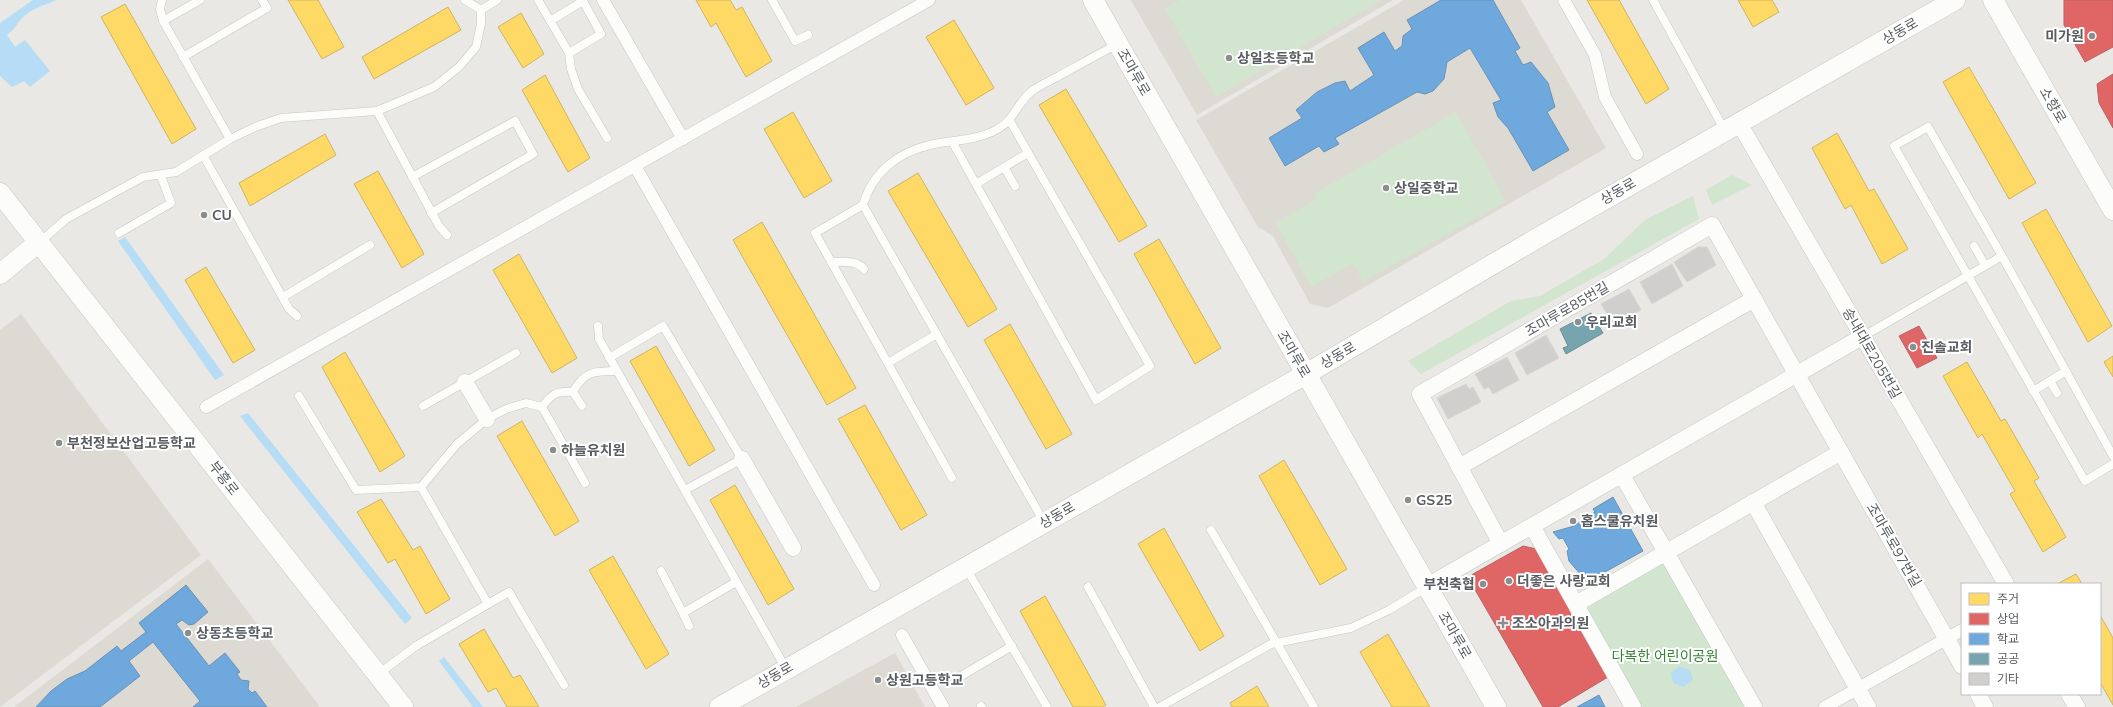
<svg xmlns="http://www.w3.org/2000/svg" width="2113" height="707" font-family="Mulish,'Noto Sans KR',sans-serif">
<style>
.education{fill:#dddad3}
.green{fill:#d2e5cf}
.water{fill:#b6ddf5}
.homes{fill:#ffd966;stroke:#cdb464}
.shops{fill:#e06666;stroke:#b86364}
.schools{fill:#6fa8dc;stroke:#6892b7}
.public{fill:#76a5af;stroke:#6d8f98}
.building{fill:#d0cfcd;stroke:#d8d6d3}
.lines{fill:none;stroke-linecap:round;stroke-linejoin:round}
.service-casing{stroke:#c6c6c6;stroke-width:9}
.pedestrian-casing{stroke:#c6c6c6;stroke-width:13}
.minor-casing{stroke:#c6c6c6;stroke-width:17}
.tertiary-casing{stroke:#c6c6c6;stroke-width:21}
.service{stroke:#fcfcfb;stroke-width:8}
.pedestrian{stroke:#fcfcfb;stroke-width:12}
.minor{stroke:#fcfcfb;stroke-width:16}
.tertiary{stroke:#fcfcfb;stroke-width:20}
.poi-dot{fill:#8b8e8f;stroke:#fff;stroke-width:1.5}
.labels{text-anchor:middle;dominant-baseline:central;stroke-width:4;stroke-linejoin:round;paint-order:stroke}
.street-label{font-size:14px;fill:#595d61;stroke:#fff}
.poi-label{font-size:14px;font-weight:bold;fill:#595d61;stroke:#fff;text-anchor:start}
.park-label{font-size:14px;fill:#378337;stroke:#fff}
</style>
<rect width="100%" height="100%" fill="#e9e8e4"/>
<!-- education -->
<g class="education">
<polygon points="1131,0 1393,0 1197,115"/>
<polygon points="1404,0 1521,0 1606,148 1328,308 1310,304 1273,236 1258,227 1196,120"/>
<polygon points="21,314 201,555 0,707 0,330"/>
<polygon points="208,559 320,707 14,707"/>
<polygon points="895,653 925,707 796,707"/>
</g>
<!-- green -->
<g class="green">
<polygon points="1180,0 1381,0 1216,97 1165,9"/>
<polygon points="1456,112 1506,201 1363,282 1353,263 1311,287 1276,223 1317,199 1314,194"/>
<polygon points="1732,175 1752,185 1712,205 1706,190"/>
<polygon points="1693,196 1699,219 1421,374 1408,361 1511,301 1540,296 1604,259 1645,220"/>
<polygon points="1663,559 1748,707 1641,707 1583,605"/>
</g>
<!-- water -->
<g class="water">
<path d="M33,0h24c-12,5 -27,9 -36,19 -5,6 -7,11 -14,16l8,12 10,-7 25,31 -20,16 -6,-6 -12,6 -12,-11v-53z"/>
<polygon points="125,237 224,375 215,380 118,241"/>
<polygon points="248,413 412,618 405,624 240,416"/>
<polygon points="444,657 483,707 473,707 439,661"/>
<polygon points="1679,666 1690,670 1693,680 1684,687 1673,683 1671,673"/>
</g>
<!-- homes -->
<g class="homes">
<polygon points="288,0 318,0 344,47 322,59"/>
<polygon points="696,0 730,0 736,10 742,7 772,61 746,77 716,23 711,27"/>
<polygon points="1587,0 1619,0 1669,89 1646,104"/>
<polygon points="1738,0 1772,0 1779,12 1753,27"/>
<polygon points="125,4 196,129 172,144 101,17"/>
<polygon points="448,7 461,30 374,79 362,57"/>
<polygon points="521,13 544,54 523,68 498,27"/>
<polygon points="954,20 994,88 966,105 926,37"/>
<polygon points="1969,67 2036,183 2009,199 1943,82"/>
<polygon points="545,75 590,158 568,172 522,90"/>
<polygon points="1066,89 1147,226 1119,242 1039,105"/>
<polygon points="793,112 832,181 804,198 764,129"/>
<polygon points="1837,133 1869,191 1874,189 1908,249 1882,264 1851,205 1845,209 1812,148"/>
<polygon points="325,134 336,155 250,206 239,183"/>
<polygon points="378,171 424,254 402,268 354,184"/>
<polygon points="918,173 997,309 968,327 888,191"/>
<polygon points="2046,209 2112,326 2088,342 2022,223"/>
<polygon points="762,222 856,388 827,405 733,240"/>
<polygon points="1159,239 1221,348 1195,364 1134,254"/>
<polygon points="519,254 577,358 552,373 493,270"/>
<polygon points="206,267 255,350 233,363 185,280"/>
<polygon points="1010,324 1072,434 1046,449 984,340"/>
<polygon points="656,346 715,450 689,466 630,361"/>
<polygon points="345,352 405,456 380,472 322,367"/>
<polygon points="2113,356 2113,377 2104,362"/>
<polygon points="1967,362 2001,421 2005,419 2039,478 2034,481 2066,537 2043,552 2010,494 2015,491 1982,434 1978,438 1943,376"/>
<polygon points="865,405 927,515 901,530 838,419"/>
<polygon points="522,421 579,521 555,536 497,436"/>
<polygon points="1284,460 1347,569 1320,585 1259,476"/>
<polygon points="735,485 794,589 768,605 710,500"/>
<polygon points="381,499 413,550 420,546 450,599 426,614 395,559 388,563 357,512"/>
<polygon points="1164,528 1224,636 1200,651 1138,544"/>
<polygon points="613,556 669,654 646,669 589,570"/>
<polygon points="2076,574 2082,584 2057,584"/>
<polygon points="1045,596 1106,705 1103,707 1073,707 1020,611"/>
<polygon points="2100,615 2113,638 2113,705 2100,682"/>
<polygon points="484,629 513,678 520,675 539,707 507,707 496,688 488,692 459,644"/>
<polygon points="1388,634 1430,707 1392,707 1360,652"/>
<polygon points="1257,686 1269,707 1232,707 1230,703"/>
</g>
<!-- shops -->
<g class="shops">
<polygon points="2064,0 2113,0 2113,47 2085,62 2064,25"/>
<polygon points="2113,74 2113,128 2099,103 2097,84"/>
<polygon points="1919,326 1937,358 1917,368 1899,336"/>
<polygon points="1523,546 1537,549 1608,677 1558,707 1543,707 1470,581 1473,574"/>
</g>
<!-- schools -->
<g class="schools">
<polygon points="1441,0 1493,0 1520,48 1515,51 1523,65 1531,62 1548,83 1555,107 1547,112 1569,150 1533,171 1508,128 1498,117 1493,103 1501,100 1470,48 1447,62 1444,79 1433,91 1425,94 1417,92 1335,138 1339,144 1324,152 1319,146 1285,166 1269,138 1302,118 1296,110 1317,92 1335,83 1345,81 1350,91 1374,75 1358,48 1384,32 1395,51 1402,46 1403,36 1412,29 1407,20"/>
<polygon points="1613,497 1643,551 1587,582 1569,561 1567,551 1569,549 1563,538 1559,539 1553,532 1574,526 1595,512 1593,509"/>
<polygon points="186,585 208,612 194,624 189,625 182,620 176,624 209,666 225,653 240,672 237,674 241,680 249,681 248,689 252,693 255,691 267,707 193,707 200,701 153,642 129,661 140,676 100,707 36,707 51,691 67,679 85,671 117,646 121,651 146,632 139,623"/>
<polygon points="1599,695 1605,707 1577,707"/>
</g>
<!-- public -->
<polygon class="public" points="1591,313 1603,333 1566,354 1563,348 1568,346 1560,329"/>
<!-- building -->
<g class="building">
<polygon points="1698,247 1707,247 1716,265 1687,282 1674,262"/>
<polygon points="1672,264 1683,286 1652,304 1640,282"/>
<polygon points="1629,289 1641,310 1614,325 1601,304"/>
<polygon points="1546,335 1559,358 1527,375 1515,353"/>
<polygon points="1507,357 1519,380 1493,394 1489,387 1484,389 1475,374"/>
<polygon points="1466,384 1469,389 1473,387 1481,402 1448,419 1437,398"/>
</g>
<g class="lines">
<!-- service casing -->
<g class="service-casing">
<g id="service">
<polyline points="162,0 160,9 163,21"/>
<polyline points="200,0 163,21 230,139"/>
<polyline points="465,0 481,10"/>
<polyline points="538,0 569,53 571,69 578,89 607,138"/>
<polyline points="772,0 795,41 808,35"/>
<polyline points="1653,0 1725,131"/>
<polyline points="550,21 583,1 601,34 569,53"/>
<polyline points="183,57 267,8 262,0"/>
<polyline points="377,111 439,226 447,235"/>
<polyline points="953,143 1096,400 1150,366 1010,121"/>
<polyline points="203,155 289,309 297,316"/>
<polyline points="1004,167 1015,186"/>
<polyline points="412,177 515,121 533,154 431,213"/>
<polyline points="976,184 1028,153"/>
<polyline points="863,205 815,233 952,478"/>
<polyline points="119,233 171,203 161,176"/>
<polyline points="40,242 66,219 143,177 176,172 230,139 255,127 281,118 377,111 434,87 459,67 476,47 481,24 481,10 497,0"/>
<polyline points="1974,246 1985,265"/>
<polyline points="2002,256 1928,127 1894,146 2085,481 2113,464"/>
<path d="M831,262c12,0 25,-2 33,7"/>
<polyline points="283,297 370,245"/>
<polyline points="598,326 599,339 786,669"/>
<polyline points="1862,337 2002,256 2113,456"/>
<polyline points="609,358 663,326 742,459 685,490"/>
<polyline points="888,363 937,334"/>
<polyline points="2050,381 2057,393"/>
<polyline points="2033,391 2066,371"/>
<polyline points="573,392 582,406"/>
<path d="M299,396l57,94 65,-3 36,-43 30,-25 19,-10 20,-6 16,4c10,-13 13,-16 31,-15 11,-21 22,-21 44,-21"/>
<polyline points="423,406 516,353"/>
<polyline points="542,407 585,483"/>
<path d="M1044,522l-181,-317c9,-32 35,-53 67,-60 20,-5 43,-4 62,-13 24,-11 24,-29 40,-41 8,-6 18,-10 27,-15 20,-11 39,-22 59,-32"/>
<polyline points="1211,530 1314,707"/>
<polyline points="966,568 1047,707"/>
<polyline points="661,571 683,613 736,582"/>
<polyline points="1088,587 1154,707"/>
<polyline points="488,604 509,592 564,685"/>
<polyline points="683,613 689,626"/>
<polyline points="377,675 416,646 488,604 421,487"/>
<polyline points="956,679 1012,646"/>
<polyline points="981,706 982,707"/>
<polyline points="1160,707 1271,644 1351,628 1389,610 1427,587"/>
</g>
</g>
<!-- pedestrian casing -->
<g class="pedestrian-casing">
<g id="pedestrian">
<polyline points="603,0 683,139"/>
<polyline points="1564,0 1595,55 1605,97 1637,154"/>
<polyline points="635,166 874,585"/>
<polyline points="206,407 929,0"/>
<polyline points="902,635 943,707"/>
<polyline points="1825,707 1962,630"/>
</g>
</g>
<!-- minor casing -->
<g class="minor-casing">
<g id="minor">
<polyline points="1739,123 2006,584"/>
<polyline points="465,382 487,419"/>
<polyline points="742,459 793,548"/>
<polyline points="1459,467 1754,299"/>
<polyline points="1622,475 1754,707"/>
<polyline points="1753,502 1868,707"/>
<polyline points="1532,526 1633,707"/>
<polyline points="1501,544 1420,394 1712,225 1962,666"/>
<polyline points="1427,586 1862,337"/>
<polyline points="1576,604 1841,452"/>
<polyline points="1978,694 1985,707"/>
<polyline points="2069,694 2077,707"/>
</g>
</g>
<!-- tertiary casing -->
<g class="tertiary-casing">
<g id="tertiary">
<polyline points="1093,0 1496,707"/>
<polyline points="1993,0 2113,210"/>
<polyline points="0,193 403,707"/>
<polyline points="0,274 39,242"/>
<polyline points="720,707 1306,374 1546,233 1955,0"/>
</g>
</g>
<!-- service -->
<use href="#service" class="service"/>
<!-- pedestrian -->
<use href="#pedestrian" class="pedestrian"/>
<!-- minor -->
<use href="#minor" class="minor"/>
<!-- tertiary -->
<use href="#tertiary" class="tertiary"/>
</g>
<!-- markers -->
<g class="poi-dot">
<circle cx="2092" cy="36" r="4"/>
<circle cx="1229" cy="58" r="4"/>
<circle cx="1386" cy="188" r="4"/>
<circle cx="204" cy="215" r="4"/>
<circle cx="1578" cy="322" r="4"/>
<circle cx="1913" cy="347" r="4"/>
<circle cx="59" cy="443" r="4"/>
<circle cx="553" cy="450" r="4"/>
<circle cx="1408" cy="500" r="4"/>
<circle cx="1573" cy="521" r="4"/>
<circle cx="1509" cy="581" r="4"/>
<circle cx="1483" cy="584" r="4"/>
<path d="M1501 617h4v4h4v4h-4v4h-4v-4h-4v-4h4z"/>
<circle cx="188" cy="633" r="4"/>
<circle cx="878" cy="680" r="4"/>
</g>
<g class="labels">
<!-- street labels -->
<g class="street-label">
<text transform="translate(1900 31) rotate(-30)">상동로</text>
<text transform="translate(1134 72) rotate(60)">조마루로</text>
<text transform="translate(2053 105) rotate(60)">소향로</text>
<text transform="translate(1618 191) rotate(-30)">상동로</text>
<text transform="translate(1567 309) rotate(-30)">조마루로85번길</text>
<text transform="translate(1872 353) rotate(60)">송내대로205번길</text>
<text transform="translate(1294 354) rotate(60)">조마루로</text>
<text transform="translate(1338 355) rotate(-30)">상동로</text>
<text transform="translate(224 478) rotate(52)">부흥로</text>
<text transform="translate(1057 515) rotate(-30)">상동로</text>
<text transform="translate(1894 545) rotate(60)">조마루로97번길</text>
<text transform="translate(1455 635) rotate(60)">조마루로</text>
<text transform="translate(775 675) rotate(-30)">상동로</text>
</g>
<!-- poi labels -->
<g class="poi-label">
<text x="2084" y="36" text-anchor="end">미가원</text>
<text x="1237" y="58">상일초등학교</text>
<text x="1394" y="188">상일중학교</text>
<text x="212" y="215">CU</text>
<text x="1586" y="322">우리교회</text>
<text x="1921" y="347">진솔교회</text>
<text x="67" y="443">부천정보산업고등학교</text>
<text x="561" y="450">하늘유치원</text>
<text x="1416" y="500">GS25</text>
<text x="1581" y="521">홉스쿨유치원</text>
<text x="1517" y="581">더좋은 사랑교회</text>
<text x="1475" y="584" text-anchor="end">부천축협</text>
<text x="1512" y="623">조소아과의원</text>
<text x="196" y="633">상동초등학교</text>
<text x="886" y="680">상원고등학교</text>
</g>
<!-- park labels -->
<g class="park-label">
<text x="1665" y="656">다복한 어린이공원</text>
</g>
</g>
<!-- legend -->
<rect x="1961" y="583" width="140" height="112" fill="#ffffff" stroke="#bdbec0"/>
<rect x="1969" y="593" width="20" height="12" fill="#ffd966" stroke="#bdbec0"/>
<text x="1997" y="603" font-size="12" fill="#595d61">주거</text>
<rect x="1969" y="613" width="20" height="12" fill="#e06666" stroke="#bdbec0"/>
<text x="1997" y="623" font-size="12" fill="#595d61">상업</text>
<rect x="1969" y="633" width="20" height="12" fill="#6fa8dc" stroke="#bdbec0"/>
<text x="1997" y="643" font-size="12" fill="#595d61">학교</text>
<rect x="1969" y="653" width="20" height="12" fill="#76a5af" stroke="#bdbec0"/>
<text x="1997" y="663" font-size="12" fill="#595d61">공공</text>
<rect x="1969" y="673" width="20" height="12" fill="#d0cfcd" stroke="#bdbec0"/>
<text x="1997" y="683" font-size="12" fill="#595d61">기타</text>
</svg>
